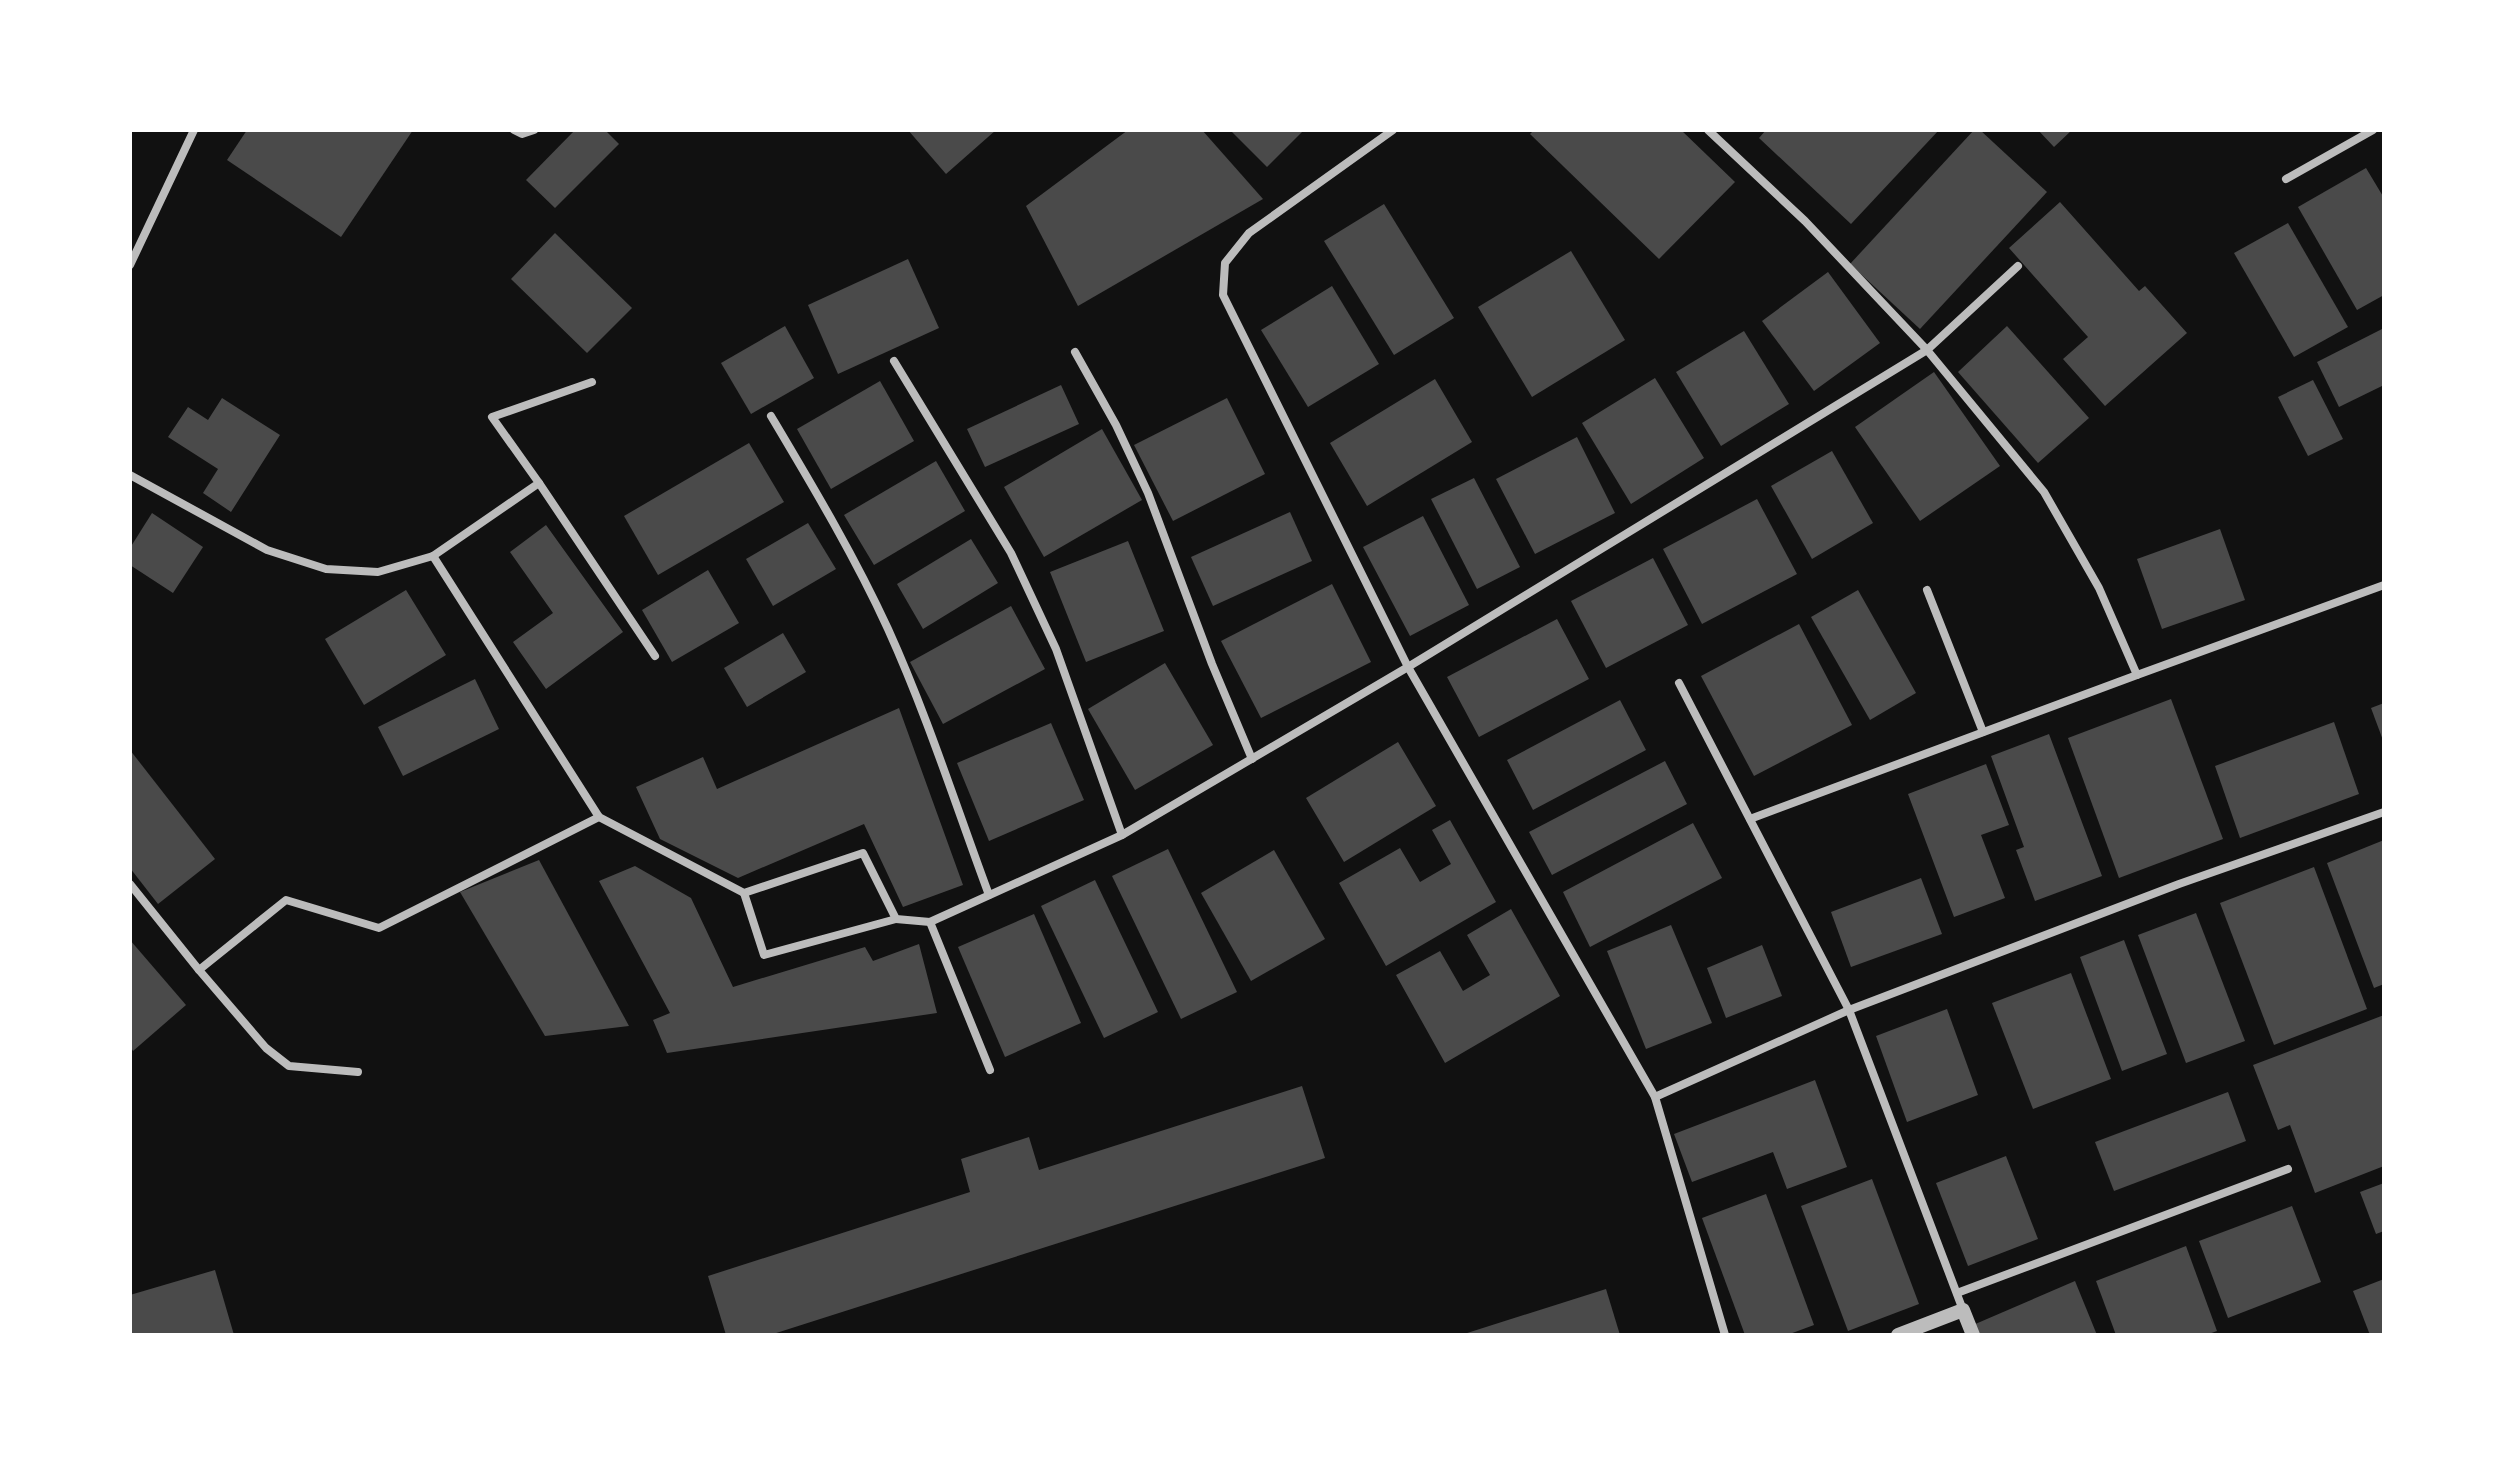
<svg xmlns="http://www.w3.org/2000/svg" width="2514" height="1465" font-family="Jost,sans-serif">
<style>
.building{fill:#4a4a4a}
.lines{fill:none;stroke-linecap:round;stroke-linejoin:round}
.minor{stroke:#bcbcbc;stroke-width:8}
.tertiary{stroke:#bcbcbc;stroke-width:14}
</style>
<rect width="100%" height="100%" fill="#111"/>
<!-- building -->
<g class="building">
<polygon points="247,130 413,130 341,237 227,160"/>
<polygon points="575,130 605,130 619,144 555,208 526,180"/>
<polygon points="908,130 996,130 946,174"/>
<polygon points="1128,130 1202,130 1263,199 1078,306 1026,206"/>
<polygon points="1230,130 1304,130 1267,167"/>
<polygon points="1534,130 1681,130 1735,182 1659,259 1530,134"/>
<polygon points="1766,130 1939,130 1851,224 1759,138"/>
<polygon points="1974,130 1980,130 2047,192 1920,329 1850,264"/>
<polygon points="2038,130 2072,130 2054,147"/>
<polygon points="2366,168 2384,198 2384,295 2357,310 2298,207"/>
<polygon points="2060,202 2139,291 2145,286 2187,333 2105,406 2063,359 2088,337 2009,248"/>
<polygon points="1384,204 1454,318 1394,355 1324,241"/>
<polygon points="2288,223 2348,327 2294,357 2234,253"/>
<polygon points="555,233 632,308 587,353 511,279"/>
<polygon points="1571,251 1625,340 1532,397 1478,307"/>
<polygon points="908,259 939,328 838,374 808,305"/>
<polygon points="1828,272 1880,343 1814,391 1762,321"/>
<polygon points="1332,286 1379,364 1308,407 1261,330"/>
<polygon points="785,326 814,378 751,414 721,363"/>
<polygon points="2007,326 2089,418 2038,463 1958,372"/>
<polygon points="2384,328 2384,385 2339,407 2317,362"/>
<polygon points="1744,331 1789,404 1721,446 1676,372"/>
<polygon points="1934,372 2000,466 1920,521 1855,427"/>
<polygon points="1655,378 1704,458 1631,504 1582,423"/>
<polygon points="1435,379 1472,442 1367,506 1330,443"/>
<polygon points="2313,380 2343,439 2308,456 2278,397"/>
<polygon points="880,381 914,441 831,489 797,429"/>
<polygon points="1061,385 1079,424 985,467 967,429"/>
<polygon points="222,398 280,435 231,512 203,493 218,469 168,437 188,407 208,420"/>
<polygon points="1227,398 1265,474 1173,521 1134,445"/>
<polygon points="1102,429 1142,500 1044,557 1004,487"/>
<polygon points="1577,437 1615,513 1535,554 1496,479"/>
<polygon points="749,443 784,502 658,575 624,516"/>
<polygon points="1832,451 1873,523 1812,559 1771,486"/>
<polygon points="936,461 965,511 874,565 844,515"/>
<polygon points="1474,478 1520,567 1477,589 1431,499"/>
<polygon points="1757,499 1797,574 1702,624 1663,549"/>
<polygon points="1290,512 1312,561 1213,606 1191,557"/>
<polygon points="152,513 203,547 173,593 130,565 130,548"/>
<polygon points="1423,516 1469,605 1410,636 1363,547"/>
<polygon points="808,523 836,569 773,606 746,559"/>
<polygon points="546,525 623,632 546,689 513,642 553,613 510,552"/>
<polygon points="2220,529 2245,600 2162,629 2137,559"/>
<polygon points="971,539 998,583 923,629 897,584"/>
<polygon points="1128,541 1164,631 1086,662 1050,572"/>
<polygon points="1653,558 1688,625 1606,668 1571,601"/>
<polygon points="708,570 739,623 672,662 642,610"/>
<polygon points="1332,584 1371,662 1261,718 1221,641"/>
<polygon points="406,590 446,655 364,705 325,639"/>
<polygon points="1858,590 1916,693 1870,720 1811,617"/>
<polygon points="1011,606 1045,669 943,724 910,662"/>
<polygon points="1557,619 1589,679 1479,737 1447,677"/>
<polygon points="1799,624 1852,725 1754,776 1701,676"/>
<polygon points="783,633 806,672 747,707 724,668"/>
<polygon points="1165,663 1213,745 1135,790 1088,709"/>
<polygon points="475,679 499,729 403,776 378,727"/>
<polygon points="2171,699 2223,839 2119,878 2068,738"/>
<polygon points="1620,700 1646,750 1533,810 1507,760"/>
<polygon points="2384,703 2384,743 2371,708"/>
<polygon points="899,708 963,885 903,907 864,824 738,878 660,839 636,787 703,757 717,789"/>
<polygon points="2334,722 2359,794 2240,838 2215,766"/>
<polygon points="1051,723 1084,800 989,841 957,763"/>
<polygon points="2049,734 2102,876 2035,901 2016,850 2024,847 1991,756"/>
<polygon points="1398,742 1436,806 1344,862 1306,798"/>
<polygon points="130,750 215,859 158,904 130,868"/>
<polygon points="1665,761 1687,804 1552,875 1529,832"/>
<polygon points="1986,764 2009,825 1981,835 2005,898 1954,917 1908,794"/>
<polygon points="1450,820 1496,902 1386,966 1339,883 1400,848 1420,882 1451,864 1432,830"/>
<polygon points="1693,823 1722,878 1590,947 1563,892"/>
<polygon points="2384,840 2384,984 2374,988 2327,863"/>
<polygon points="1168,849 1237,992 1181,1019 1112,876"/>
<polygon points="1274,850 1325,939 1251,981 1201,893"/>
<polygon points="539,860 629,1026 545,1036 460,892"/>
<polygon points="635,866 691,898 733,987 865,947 873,961 919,944 937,1013 667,1053 653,1020 670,1013 599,881"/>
<polygon points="2314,867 2367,1009 2274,1045 2220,903"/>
<polygon points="1921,878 1942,934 1851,967 1831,912"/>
<polygon points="1095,880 1158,1012 1104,1038 1041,906"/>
<polygon points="1511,909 1560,996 1445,1063 1396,975 1440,951 1463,991 1490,975 1467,935"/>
<polygon points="2196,913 2245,1041 2186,1063 2138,935"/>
<polygon points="1034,914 1081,1023 1005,1057 958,947"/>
<polygon points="1671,925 1712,1023 1646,1049 1607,951"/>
<polygon points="130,940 186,1005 133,1051 130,1046"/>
<polygon points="2124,940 2167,1054 2122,1071 2080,957"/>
<polygon points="1762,945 1782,996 1726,1018 1707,968"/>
<polygon points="2071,973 2111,1079 2033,1109 1992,1003"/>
<polygon points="1947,1009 1978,1095 1907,1122 1876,1036"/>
<polygon points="2384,1015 2384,1166 2315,1193 2290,1125 2278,1130 2253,1065"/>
<polygon points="1815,1080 1847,1167 1787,1189 1773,1152 1692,1182 1674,1134"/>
<polygon points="1302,1086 1325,1158 770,1335 726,1335 708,1276 970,1192 961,1159 1029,1137 1039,1170"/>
<polygon points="2228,1092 2246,1141 2114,1191 2095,1142"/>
<polygon points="2006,1156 2038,1239 1968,1266 1936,1183"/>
<polygon points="1872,1179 1919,1304 1848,1331 1801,1206"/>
<polygon points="2384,1183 2384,1231 2376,1234 2360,1192"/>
<polygon points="1766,1194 1814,1325 1787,1335 1745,1335 1702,1218"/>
<polygon points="2292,1206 2321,1282 2228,1318 2199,1241"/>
<polygon points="2186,1246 2217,1331 2206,1335 2116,1335 2096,1281"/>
<polygon points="215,1270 234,1335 132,1335 130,1327 130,1295"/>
<polygon points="2384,1279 2384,1335 2370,1335 2353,1291"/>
<polygon points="2075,1281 2097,1335 1977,1335 1973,1325"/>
<polygon points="1606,1289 1620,1335 1464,1335 1464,1334"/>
</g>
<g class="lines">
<!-- minor -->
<g class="minor">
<polyline points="514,130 522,134 534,130"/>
<polyline points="1393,130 1249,233 1225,263 1223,295 1408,667 1655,1097 1725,1335"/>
<polyline points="1708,130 1805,221 1927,350 2044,492 2099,588 2137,675 2384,585"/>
<polyline points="2286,179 2373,130"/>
<polyline points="130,265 194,130"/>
<polyline points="1075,352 1116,425 1148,493 1212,664 1252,759"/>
<polyline points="894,361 1011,553 1056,649 1122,835"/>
<path d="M771,416c41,69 83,139 117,213 39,86 68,177 101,266"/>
<polyline points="130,475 267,550 326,569 378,572 433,556 539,483 492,417 592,382"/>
<polyline points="539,483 655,656"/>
<polyline points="433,556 599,817 744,893 863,853 896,919 930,922"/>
<polyline points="1927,590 1983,732"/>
<polyline points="1679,683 1849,1010 1963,1310"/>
<polyline points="1750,819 2137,675"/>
<polyline points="130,884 199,970 266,1048 289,1066 358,1072"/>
<polyline points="744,893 764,955 896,919"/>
<polyline points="199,970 286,900 379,928 599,817"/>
<polyline points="990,1070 930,922 1122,835 1408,667 1927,350 2018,266"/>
<polyline points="1655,1097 1849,1010 2179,884 2384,812"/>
<polyline points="1957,1293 2288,1169"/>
</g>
<!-- tertiary -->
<polyline class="tertiary" points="1898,1335 1963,1310 1973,1335"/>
</g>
<!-- border -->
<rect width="2514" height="1465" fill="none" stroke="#ffffff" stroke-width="264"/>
</svg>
